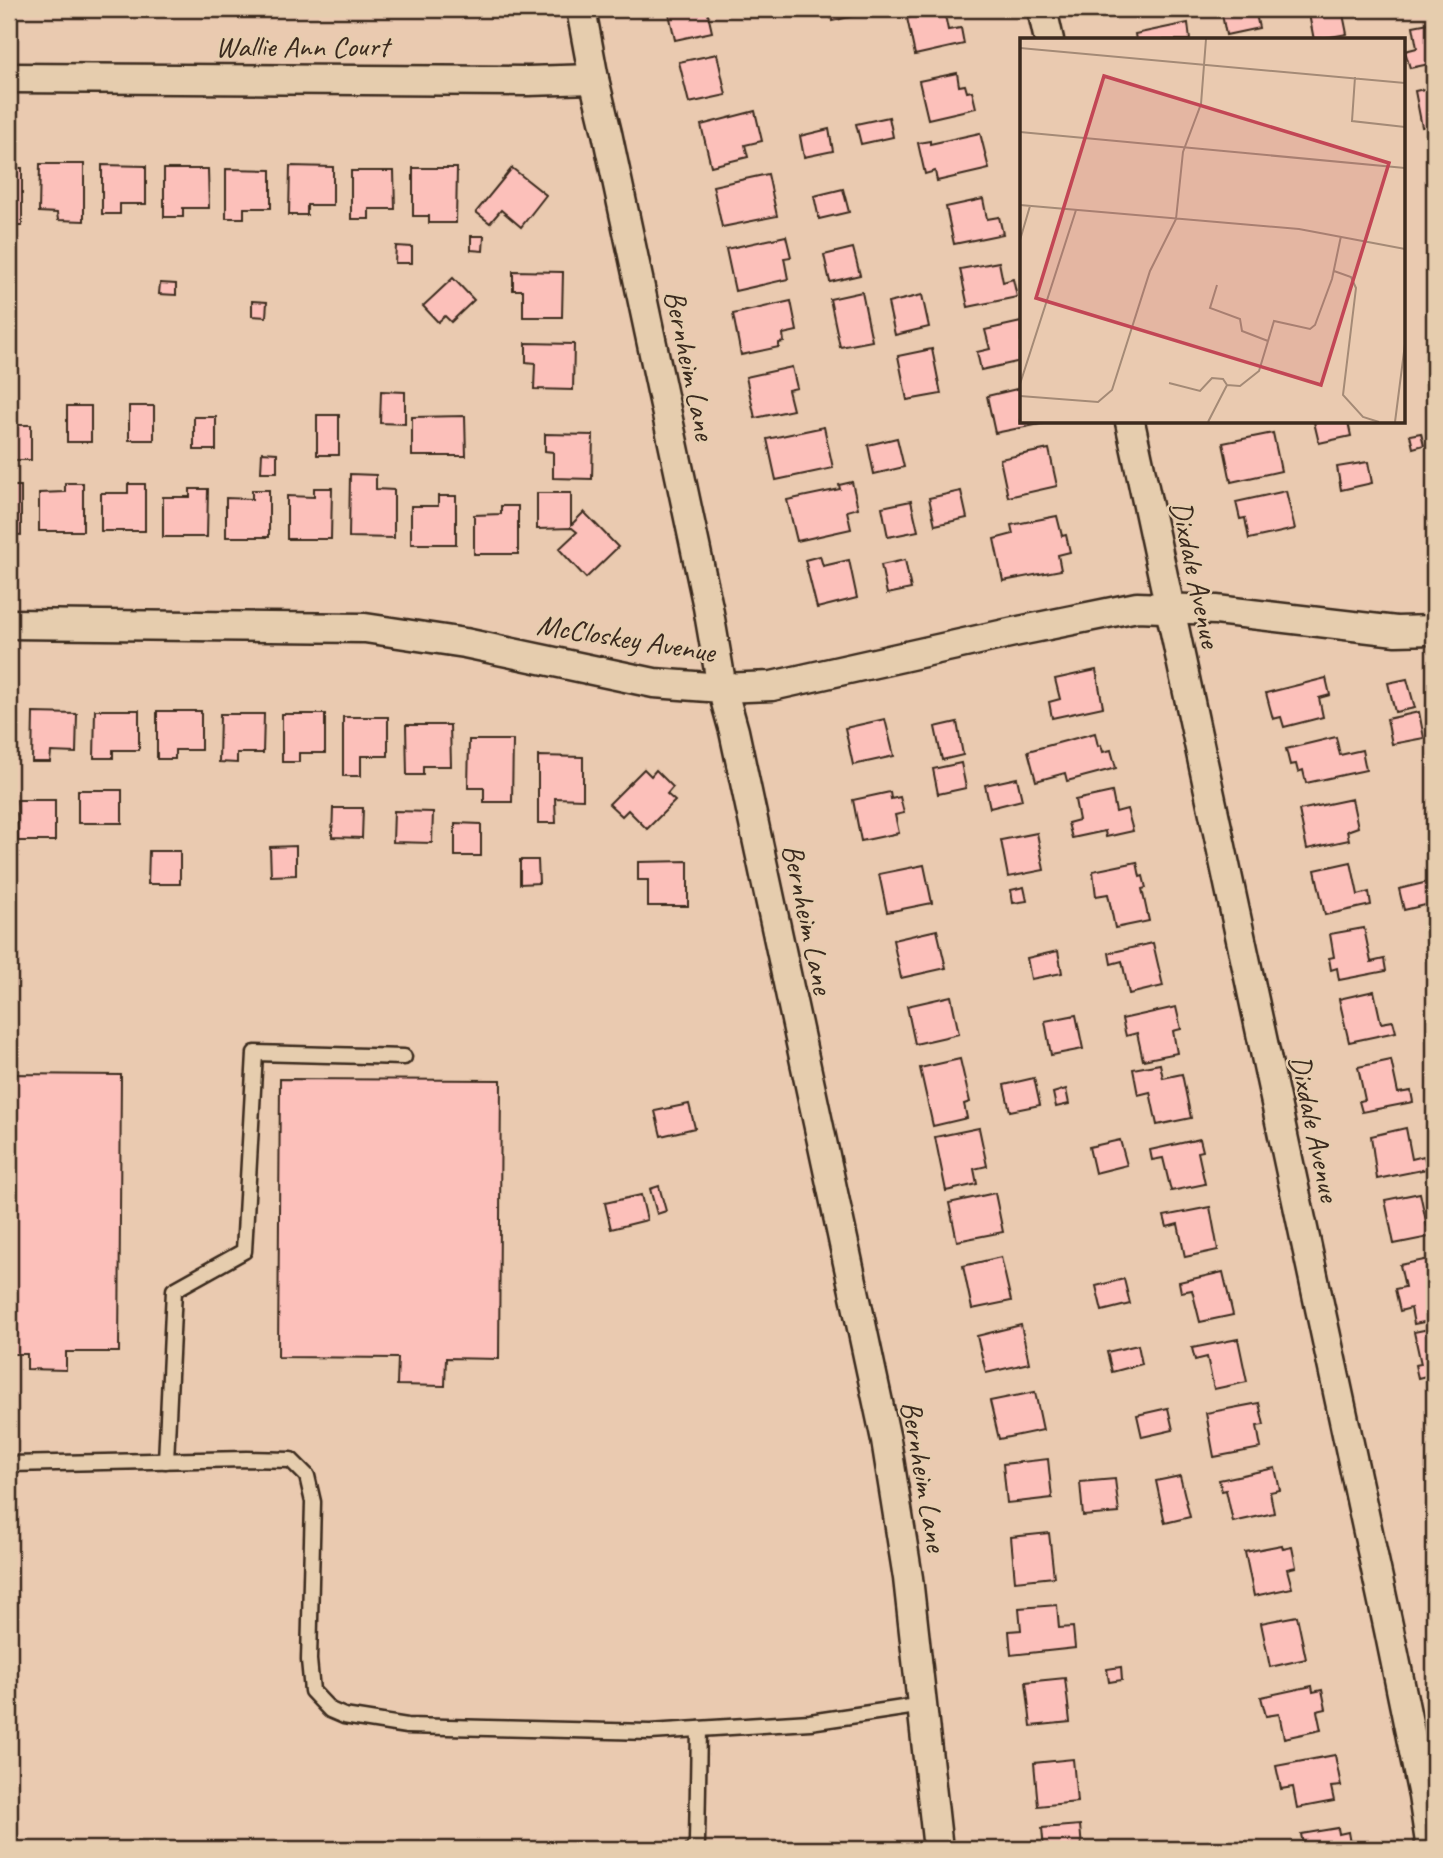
<svg xmlns="http://www.w3.org/2000/svg" width="1443" height="1858" font-family="Caveat,sans-serif">
<style>
.building{fill:#fcc0ba;stroke:#3b2a1e;stroke-width:2}
.lines{fill:none;stroke-linecap:round;stroke-linejoin:round}
.service-casing{stroke:#3b2a1e;stroke-width:19}
.minor-casing{stroke:#3b2a1e;stroke-width:33}
.service{stroke:#e6cdae;stroke-width:14}
.minor{stroke:#e6cdae;stroke-width:28}
.labels{text-anchor:middle;dominant-baseline:central;stroke-width:5;stroke-linejoin:round;paint-order:stroke}
.street-label{font-size:30px;fill:#3b2a1e;stroke:#e6cdae}
.inset-road{fill:none;stroke:#a48a76;stroke-width:2}
.view{fill:#c24655;fill-opacity:0.15;stroke:#c24655;stroke-width:3.5}
.inset-edge{fill:none;stroke:#3b2a1e;stroke-width:3.5}
</style>
<rect width="100%" height="100%" fill="#eacab0"/>
<filter id="ink" filterUnits="userSpaceOnUse"><feTurbulence type="fractalNoise" baseFrequency=".0143" numOctaves="2"/><feDisplacementMap in="SourceGraphic" scale="14" xChannelSelector="R" yChannelSelector="G"/><feConvolveMatrix kernelMatrix="1 2 1 2 8 2 1 2 1" color-interpolation-filters="sRGB"/></filter>
<g filter="url(#ink)">
<!-- building -->
<g class="building">
<polygon points="668,9 712,9 707,10 712,32 675,40"/>
<polygon points="830,9 869,9 870,12 832,21"/>
<polygon points="1221,9 1255,9 1259,28 1226,35"/>
<polygon points="1308,9 1342,9 1347,34 1314,40"/>
<polygon points="944,10 948,30 961,28 964,44 915,55 907,18"/>
<polygon points="1434,22 1434,63 1410,68 1405,51 1417,48 1413,26"/>
<polygon points="1188,23 1190,40 1136,40 1135,34"/>
<polygon points="717,54 726,95 689,103 679,62"/>
<polygon points="957,73 959,86 965,85 967,92 972,91 976,108 928,119 919,81"/>
<polygon points="1434,87 1434,125 1422,127 1415,91"/>
<polygon points="755,111 762,141 745,145 748,157 711,166 701,125"/>
<polygon points="889,117 893,137 861,144 856,124"/>
<polygon points="829,129 833,151 804,157 800,136"/>
<polygon points="980,133 989,169 937,181 935,171 925,174 918,143 930,141 930,144"/>
<polygon points="1434,149 1434,184 1427,151"/>
<polygon points="40,164 84,164 84,221 58,220 57,213 39,212"/>
<polygon points="102,165 146,166 146,204 120,204 120,214 102,214"/>
<polygon points="290,166 333,167 333,205 307,205 307,215 289,215"/>
<rect x="9" y="168" width="13" height="58"/>
<polygon points="413,168 457,168 456,223 429,223 429,216 413,216"/>
<polygon points="512,168 546,195 521,227 501,210 490,223 476,212"/>
<polygon points="164,169 208,169 209,208 183,208 183,217 164,217"/>
<polygon points="226,169 271,170 271,208 244,208 244,218 226,218"/>
<polygon points="351,171 394,171 395,209 369,209 369,219 351,219"/>
<polygon points="768,174 777,216 722,227 713,186"/>
<polygon points="843,189 849,212 819,219 814,196"/>
<polygon points="983,199 987,219 999,217 1003,234 954,244 946,207"/>
<polygon points="471,236 484,236 483,251 471,250"/>
<polygon points="786,236 791,257 784,258 788,279 735,291 726,249"/>
<polygon points="396,246 412,247 412,263 395,263"/>
<polygon points="853,248 860,275 830,282 824,255"/>
<polygon points="999,262 1003,282 1013,279 1017,297 968,307 960,269"/>
<polygon points="513,271 563,272 562,317 523,317 523,290 513,290"/>
<polygon points="453,278 474,300 451,322 445,316 438,322 423,306"/>
<polygon points="160,283 176,284 176,295 159,294"/>
<polygon points="862,292 872,341 840,347 830,299"/>
<polygon points="922,295 929,327 895,335 888,303"/>
<polygon points="252,301 267,302 266,317 252,316"/>
<polygon points="791,301 797,331 783,334 784,342 779,343 779,347 741,355 733,314"/>
<polygon points="1021,322 1021,361 981,370 977,352 990,349 985,330"/>
<polygon points="526,343 574,344 573,390 534,389 535,363 526,362"/>
<polygon points="932,349 941,394 907,400 898,356"/>
<polygon points="792,367 797,388 788,390 793,410 755,418 746,377"/>
<polygon points="1021,388 1021,422 1045,423 995,433 987,396"/>
<polygon points="381,391 405,392 405,424 380,423"/>
<rect x="67" y="406" width="24" height="36"/>
<rect x="129" y="406" width="25" height="34"/>
<rect x="317" y="415" width="22" height="40"/>
<polygon points="465,416 466,456 412,456 412,417"/>
<rect x="194" y="417" width="22" height="33"/>
<polygon points="1314,422 1348,422 1351,436 1319,443"/>
<rect x="9" y="425" width="22" height="35"/>
<polygon points="824,427 833,468 776,480 767,439"/>
<polygon points="1273,433 1281,471 1231,482 1223,443"/>
<polygon points="1421,433 1424,445 1413,448 1410,435"/>
<polygon points="545,434 593,435 592,479 553,478 553,452 545,451"/>
<polygon points="897,438 904,467 874,474 868,445"/>
<polygon points="1049,449 1057,486 1008,497 1000,459"/>
<polygon points="262,452 277,453 277,472 261,472"/>
<polygon points="1368,462 1372,483 1341,490 1337,467"/>
<polygon points="350,474 376,475 376,489 394,490 394,538 349,537"/>
<polygon points="852,482 858,508 847,511 851,529 797,541 787,500 840,489 839,485"/>
<polygon points="65,483 83,483 83,531 39,531 39,493 65,492"/>
<polygon points="128,484 145,484 145,531 101,531 101,493 128,493"/>
<polygon points="9,486 21,486 21,535 9,534"/>
<polygon points="314,488 332,488 331,539 287,539 287,496 314,497"/>
<polygon points="190,489 208,489 207,537 163,537 163,497 190,497"/>
<polygon points="252,490 269,490 269,537 226,537 226,498 252,499"/>
<polygon points="961,491 967,518 935,525 929,498"/>
<polygon points="1286,491 1295,529 1249,539 1245,518 1240,519 1236,502"/>
<polygon points="537,493 571,493 571,525 584,512 618,547 586,578 559,549 577,532 572,528 537,529"/>
<polygon points="438,496 456,496 456,544 411,544 411,506 438,506"/>
<polygon points="911,501 918,531 888,537 882,507"/>
<polygon points="501,506 518,506 518,554 474,554 474,515 501,514"/>
<polygon points="1057,516 1062,536 1066,535 1070,552 1058,555 1061,570 1003,581 994,539 1013,534 1011,525"/>
<polygon points="820,556 823,566 849,560 857,598 817,608 805,560"/>
<polygon points="905,560 911,589 887,594 881,565"/>
<polygon points="1096,670 1103,707 1052,718 1049,702 1060,699 1055,679"/>
<polygon points="1326,678 1330,695 1319,698 1323,717 1284,727 1281,717 1273,719 1266,693"/>
<polygon points="1407,679 1415,708 1395,712 1388,683"/>
<polygon points="95,710 139,710 139,750 113,750 113,758 94,758"/>
<polygon points="157,711 201,711 201,750 175,750 175,759 157,759"/>
<polygon points="1419,712 1424,738 1392,744 1387,719"/>
<rect x="9" y="713" width="5" height="39"/>
<polygon points="33,713 77,714 76,753 51,752 50,762 32,762"/>
<polygon points="220,714 264,714 263,753 237,753 237,763 219,762"/>
<polygon points="282,714 325,714 325,753 299,753 299,762 282,762"/>
<polygon points="343,717 388,717 388,756 361,756 361,776 343,776"/>
<polygon points="885,719 894,756 853,765 845,728"/>
<polygon points="957,722 963,755 942,760 935,727"/>
<polygon points="406,725 450,725 451,766 423,766 423,775 407,775"/>
<polygon points="1095,733 1098,746 1101,745 1103,752 1111,750 1116,768 1067,781 1065,773 1036,781 1028,751"/>
<polygon points="1336,737 1340,755 1362,750 1366,770 1306,783 1303,770 1298,772 1296,764 1290,765 1286,749"/>
<polygon points="469,740 513,740 512,802 484,802 484,788 468,788"/>
<polygon points="538,756 583,757 583,799 555,798 556,823 538,823"/>
<polygon points="961,763 966,788 938,794 933,769"/>
<polygon points="644,769 651,776 656,770 673,787 667,794 675,801 647,829 628,810 622,816 609,804"/>
<polygon points="1017,778 1022,800 990,808 985,785"/>
<rect x="78" y="790" width="44" height="33"/>
<polygon points="890,792 891,799 900,797 904,813 895,815 899,833 861,841 853,800"/>
<polygon points="1112,792 1116,812 1127,809 1133,831 1106,837 1105,831 1072,838 1068,823 1079,820 1075,800"/>
<polygon points="1352,799 1358,827 1347,831 1349,840 1307,849 1299,810"/>
<polygon points="17,800 55,800 55,841 18,841"/>
<polygon points="333,808 363,808 362,838 332,837"/>
<polygon points="394,811 433,812 432,843 393,842"/>
<polygon points="455,823 481,824 481,856 455,856"/>
<polygon points="1037,833 1044,870 1008,877 1001,840"/>
<polygon points="296,846 296,875 271,876 270,847"/>
<polygon points="149,851 180,851 180,884 148,884"/>
<polygon points="520,860 538,860 539,883 520,884"/>
<polygon points="688,861 688,906 648,906 648,880 638,880 638,862"/>
<polygon points="1137,862 1140,877 1143,876 1146,888 1142,889 1149,921 1115,928 1108,894 1096,896 1093,871"/>
<polygon points="1351,862 1358,895 1369,892 1371,905 1325,915 1315,870"/>
<polygon points="924,865 932,903 887,912 879,874"/>
<polygon points="1432,881 1434,903 1404,910 1399,889"/>
<polygon points="1024,887 1027,901 1013,903 1011,890"/>
<polygon points="1364,928 1371,962 1384,959 1386,971 1339,980 1337,968 1331,970 1329,958 1334,957 1330,934"/>
<polygon points="937,930 946,968 901,978 893,940"/>
<polygon points="1153,943 1163,986 1129,994 1122,961 1111,964 1109,953"/>
<polygon points="1058,951 1062,973 1031,979 1027,958"/>
<polygon points="1374,991 1381,1023 1393,1021 1396,1032 1349,1042 1339,999"/>
<polygon points="951,996 959,1034 915,1044 907,1006"/>
<polygon points="1176,1007 1181,1029 1173,1031 1177,1053 1143,1060 1137,1033 1126,1036 1122,1019"/>
<polygon points="1076,1015 1083,1049 1051,1055 1045,1021"/>
<polygon points="960,1059 970,1102 964,1104 967,1118 933,1126 920,1068"/>
<polygon points="1391,1060 1398,1093 1411,1091 1413,1102 1362,1112 1359,1101 1365,1100 1358,1067"/>
<polygon points="1160,1064 1163,1078 1182,1074 1191,1118 1157,1125 1150,1092 1138,1095 1133,1069"/>
<polygon points="9,1074 121,1075 119,1352 66,1352 66,1370 27,1369 27,1354 9,1354"/>
<polygon points="1034,1078 1040,1105 1010,1111 1004,1085"/>
<polygon points="280,1079 501,1080 499,1359 446,1358 445,1386 397,1385 398,1358 278,1357"/>
<polygon points="1066,1089 1069,1104 1056,1107 1053,1093"/>
<polygon points="689,1104 695,1128 661,1136 655,1111"/>
<polygon points="979,1128 987,1166 974,1169 977,1184 946,1191 935,1137"/>
<polygon points="1406,1128 1412,1159 1424,1156 1427,1169 1377,1179 1371,1136"/>
<polygon points="1200,1139 1203,1151 1198,1152 1205,1184 1171,1191 1163,1158 1152,1160 1150,1150"/>
<polygon points="1120,1140 1127,1165 1095,1173 1089,1147"/>
<polygon points="659,1186 666,1211 657,1214 650,1189"/>
<polygon points="995,1193 1003,1232 957,1241 949,1203"/>
<polygon points="1420,1193 1427,1226 1434,1224 1434,1236 1394,1244 1385,1200"/>
<polygon points="641,1195 647,1220 611,1229 605,1203"/>
<polygon points="1210,1207 1218,1250 1185,1257 1178,1224 1167,1227 1164,1216"/>
<polygon points="1001,1257 1011,1301 972,1309 963,1266"/>
<polygon points="1434,1258 1434,1320 1414,1324 1411,1308 1400,1311 1395,1289 1405,1287 1400,1265"/>
<polygon points="1223,1272 1233,1315 1200,1322 1192,1290 1181,1292 1179,1282"/>
<polygon points="1124,1279 1130,1304 1102,1311 1096,1286"/>
<polygon points="1021,1325 1029,1363 986,1373 977,1336"/>
<polygon points="1434,1328 1434,1374 1418,1378 1415,1365 1421,1364 1414,1332"/>
<polygon points="1238,1339 1247,1382 1214,1389 1207,1357 1195,1360 1192,1348"/>
<polygon points="1138,1345 1142,1364 1112,1372 1107,1352"/>
<polygon points="1035,1392 1043,1430 999,1439 990,1401"/>
<polygon points="1434,1396 1434,1429 1428,1397"/>
<polygon points="1259,1403 1264,1425 1257,1426 1261,1448 1214,1457 1206,1413"/>
<polygon points="1168,1408 1173,1430 1142,1437 1137,1415"/>
<polygon points="1048,1459 1052,1498 1007,1503 1003,1464"/>
<polygon points="1275,1468 1280,1490 1270,1492 1274,1513 1233,1522 1226,1490 1222,1491 1219,1480"/>
<polygon points="1180,1476 1190,1517 1165,1523 1156,1481"/>
<polygon points="1115,1479 1119,1513 1083,1516 1080,1482"/>
<polygon points="1049,1533 1054,1577 1015,1581 1011,1537"/>
<polygon points="1282,1545 1283,1549 1292,1547 1296,1567 1287,1569 1292,1588 1254,1596 1245,1552"/>
<polygon points="1057,1605 1059,1628 1073,1627 1075,1648 1011,1655 1009,1631 1021,1630 1019,1608"/>
<polygon points="1297,1616 1306,1659 1270,1667 1261,1623"/>
<polygon points="1121,1667 1122,1680 1109,1682 1107,1669"/>
<polygon points="1065,1678 1070,1722 1031,1726 1026,1682"/>
<polygon points="1312,1686 1313,1692 1322,1690 1326,1709 1317,1711 1321,1730 1284,1738 1279,1714 1266,1716 1261,1697"/>
<polygon points="1335,1755 1341,1786 1331,1787 1334,1801 1297,1808 1293,1787 1281,1789 1276,1766"/>
<polygon points="1073,1759 1077,1802 1038,1806 1034,1763"/>
<polygon points="1080,1825 1082,1849 1044,1849 1042,1828"/>
<polygon points="1338,1828 1339,1834 1348,1832 1351,1849 1304,1849 1301,1834"/>
</g>
<g class="lines">
<!-- service casing -->
<g class="service-casing">
<g id="service">
<polyline points="166,1461 174,1290 244,1251 255,1053 404,1057"/>
<polyline points="9,1464 247,1459 291,1460 307,1476 313,1502 309,1660 312,1691 330,1710 344,1716 407,1726 650,1732 810,1722 923,1705"/>
<polyline points="693,1849 697,1842 699,1729"/>
</g>
</g>
<!-- minor casing -->
<g class="minor-casing">
<g id="minor">
<polyline points="581,9 594,79 607,133 708,607 722,688 734,731 886,1440 908,1578 938,1849"/>
<polyline points="1042,9 1049,40"/>
<polyline points="9,78 528,81 594,79"/>
<polyline points="1130,422 1389,1630 1423,1796 1431,1849"/>
<polyline points="9,624 365,628 465,643 654,683 722,688 772,686 1014,632 1137,607 1216,610 1396,631 1434,630"/>
</g>
</g>
<!-- service -->
<use href="#service" class="service"/>
<!-- minor -->
<use href="#minor" class="minor"/>
</g>
</g>
<g class="labels">
<!-- street labels -->
<g class="street-label">
<text x="302" y="46">Wallie Ann Court</text>
<text transform="translate(690 365) rotate(78)">Bernheim Lane</text>
<text transform="translate(1196 574) rotate(78)">Dixdale Avenue</text>
<text transform="translate(626 638) rotate(9)">McCloskey Avenue</text>
<text transform="translate(808 919) rotate(78)">Bernheim Lane</text>
<text transform="translate(1315 1128) rotate(78)">Dixdale Avenue</text>
<text transform="translate(924 1476) rotate(80)">Bernheim Lane</text>
</g>
</g>
<!-- overview -->
<g transform="translate(1020 38)">
<rect width="385" height="385" fill="#eacab0"/>
<path class="inset-road" d="M0,10l385,35M335,39l-3,44 53,6M0,94l385,36M0,167l279,24 106,20M0,202l10,-34M314,233l17,6 5,11 -13,107 20,22 16,5M197,247l-7,23 30,11 2,12 26,10M149,345l31,8 12,-13 11,1 4,6M0,346l56,-174M0,358l78,6 14,-12 38,-119 26,-52 7,-67 18,-48 5,-65M188,384l19,-37 13,1 19,-15 15,-50 36,8 5,-4 17,-46 9,-43M375,384l10,-78"/>
<path class="view" d="M84,38l285,87 -68,222 -285,-87z"/>
<rect width="385" height="385" class="inset-edge"/>
</g>
<!-- margin -->
<rect width="1443" height="1858" fill="none" stroke="#e6cdae" stroke-width="35"/>
<rect x="18" y="18" width="1408" height="1823" fill="none" stroke="#3b2a1e" stroke-width="2.5" filter="url(#ink)"/>
</svg>
